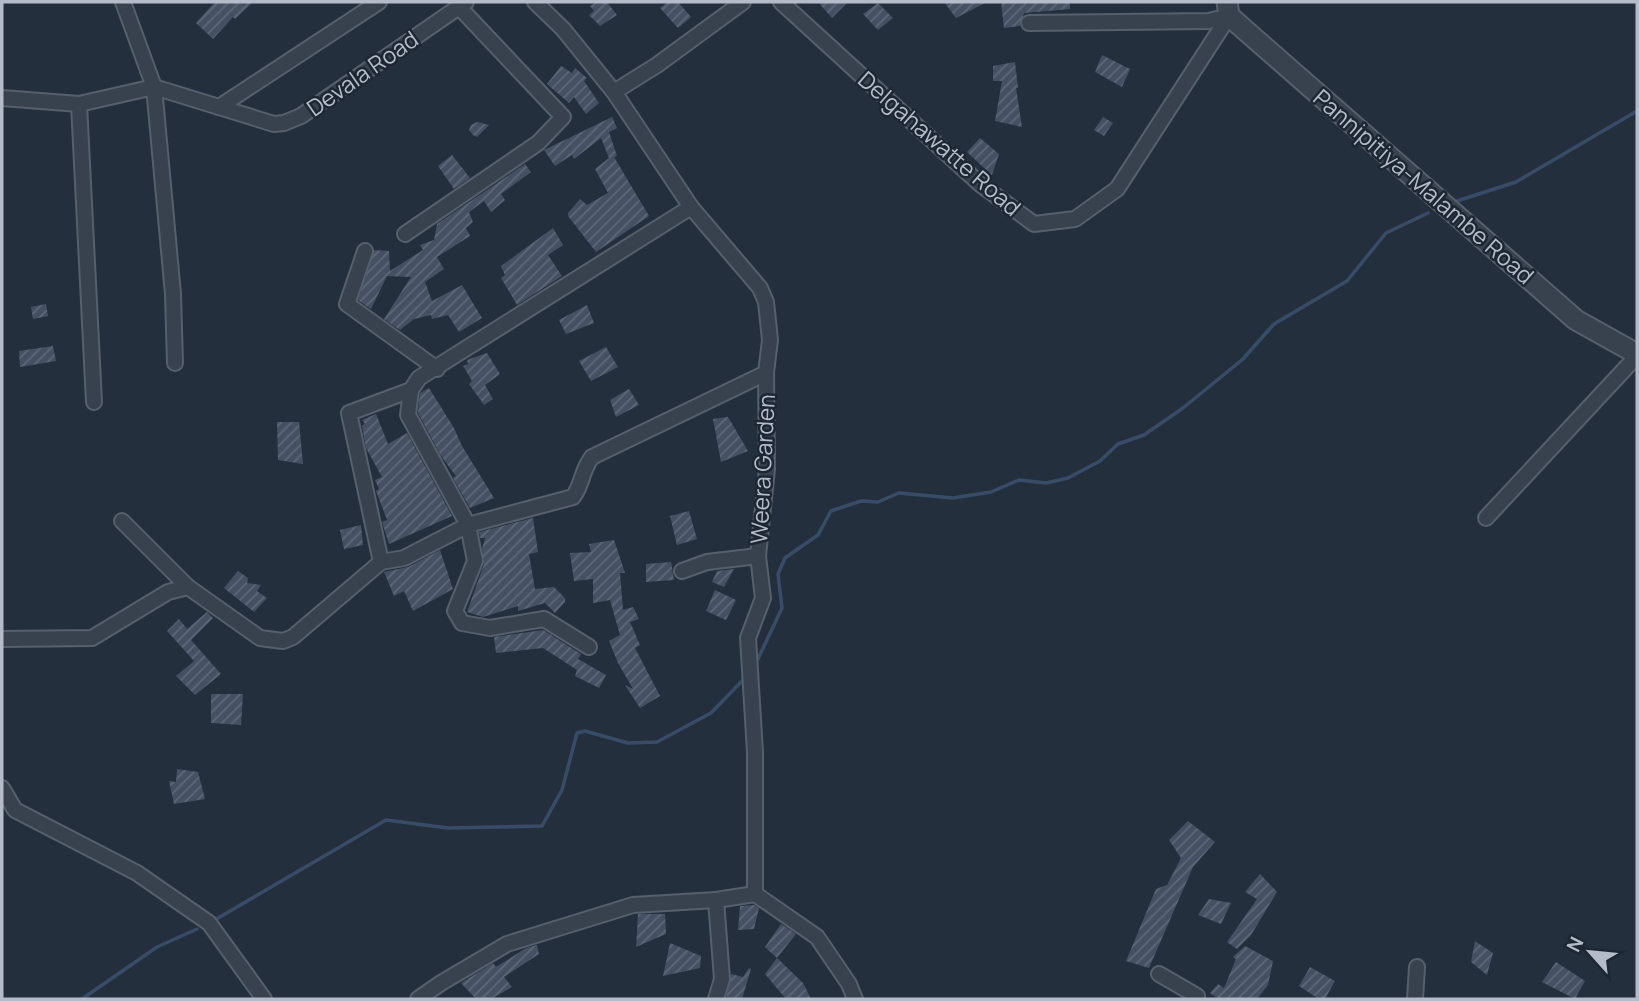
<svg xmlns="http://www.w3.org/2000/svg" width="1639" height="1001" font-family="Manrope,sans-serif">
<style>
.lines{fill:none;stroke-linecap:round;stroke-linejoin:round}
.stream{stroke:#394c67;stroke-width:3.5}
.building{fill:url(#building-hatch)}
.minor-casing{stroke:#565f6c;stroke-width:18}
.tertiary-casing{stroke:#565f6c;stroke-width:23}
.minor{stroke:#38414e;stroke-width:14}
.tertiary{stroke:#38414e;stroke-width:19}
.labels{text-anchor:middle;dominant-baseline:central;stroke-width:5;stroke-linejoin:round;paint-order:stroke}
.street-label{font-size:23px;fill:#b4bcc9;stroke:#1d2633}
</style>
<defs>
<pattern id="building-hatch" width="6" height="6" patternUnits="userSpaceOnUse" patternTransform="scale(1.75)"><rect width="6" height="6" fill="#455162"/><path d="M-1 1l2-2M0 6l6-6M5 7l2-2" fill="none" stroke="#5d6877"/></pattern>
</defs>
<rect width="100%" height="100%" fill="#242f3e"/>
<g class="lines">
<!-- stream -->
<g class="stream">
<polyline points="1457,201 1516,182 1637,111"/>
<polyline points="757,661 782,608 778,574 785,558 818,535 831,511 861,501 878,502 899,493 953,498 991,492 1019,480 1046,483 1068,478 1100,461 1118,444 1144,435 1183,408 1243,359 1274,324 1347,281 1386,233 1428,213"/>
<polyline points="213,921 386,820 448,828 542,826 562,790 577,733 585,731 628,743 657,742 711,713 745,678"/>
<polyline points="82,999 157,947 197,929"/>
</g>
</g>
<!-- building -->
<g class="building">
<polygon points="215,2 253,2 235,19 233,17 213,39 196,23"/>
<polygon points="597,2 607,2 617,15 600,26 589,15 594,11 590,6"/>
<polygon points="668,2 678,2 691,17 678,28 660,8"/>
<polygon points="818,2 848,2 832,18"/>
<polygon points="944,2 987,2 956,18"/>
<polygon points="1001,2 1070,2 1070,9 1024,13 1020,26 1004,28"/>
<polygon points="878,3 893,18 878,30 863,14"/>
<polygon points="1102,55 1130,69 1122,87 1095,72"/>
<polygon points="1015,62 1018,88 1016,88 1022,127 995,121 1002,81 993,81 993,66"/>
<polygon points="561,66 572,73 575,68 587,78 584,81 599,103 586,114 574,97 569,103 547,84"/>
<polygon points="612,117 617,128 609,132 617,156 614,157 649,216 596,252 568,216 568,213 580,199 587,205 608,193 595,169 609,158 601,138 574,159 572,155 555,166 544,150"/>
<polygon points="1103,117 1113,123 1104,136 1094,130"/>
<polygon points="477,122 489,125 477,137 473,135 469,130 471,125"/>
<polygon points="980,138 999,154 992,175 985,172 983,167 967,152"/>
<polygon points="452,155 470,178 454,189 438,166"/>
<polygon points="525,164 531,172 501,194 505,200 491,212 484,201 469,212 473,222 466,228 470,236 437,257 444,269 425,282 432,301 462,285 482,318 459,332 448,315 432,319 431,315 414,319 400,330 384,319 411,277 387,276 371,309 358,300 374,250 389,251 390,271 423,250 420,245 434,240 437,224"/>
<polygon points="553,228 563,245 548,255 562,276 517,305 501,278 505,275 501,266"/>
<polygon points="46,304 48,316 33,319 31,307"/>
<polygon points="587,305 594,323 566,334 559,320"/>
<polygon points="53,346 56,361 20,367 19,351"/>
<polygon points="606,347 618,367 591,381 579,361"/>
<polygon points="487,353 500,374 485,385 493,399 484,405 469,384 472,381 463,366 468,364 467,360"/>
<polygon points="429,388 454,428 462,446 494,498 470,508 453,478 456,476 441,456 418,413 420,393"/>
<polygon points="629,389 639,405 616,417 610,400"/>
<polygon points="376,414 388,444 407,433 452,516 389,544 382,522 387,520 376,491 379,489 375,480 382,477 366,448 362,426 365,424 362,420"/>
<polygon points="728,417 748,451 721,462 713,419"/>
<polygon points="277,422 299,422 303,464 278,460"/>
<polygon points="689,511 697,539 677,545 670,516"/>
<polygon points="533,518 538,552 529,554 535,589 554,587 565,598 565,602 555,613 545,603 518,611 518,606 483,617 467,612 484,564 482,549 485,538 480,538 479,532"/>
<polygon points="361,525 363,545 344,549 340,530"/>
<polygon points="614,540 625,573 620,573 623,610 633,607 639,619 630,622 640,645 635,648 660,696 640,708 625,685 633,689 618,663 609,641 620,635 610,600 593,603 593,579 574,581 570,553 591,552 589,544"/>
<polygon points="440,550 453,589 413,611 404,591 394,596 384,572 408,567"/>
<polygon points="671,562 674,580 646,582 646,564"/>
<polygon points="734,569 724,587 712,582 717,571"/>
<polygon points="238,571 248,578 247,583 261,585 257,591 267,598 254,612 224,588"/>
<polygon points="715,590 736,600 726,620 706,611"/>
<polygon points="207,612 213,618 191,640 221,674 195,695 176,676 194,661 167,631 179,619 187,629"/>
<polygon points="543,630 581,654 578,659 606,675 599,688 575,676 577,670 543,648 496,653 494,637"/>
<polygon points="211,694 243,694 241,725 211,723"/>
<polygon points="177,769 198,772 205,799 174,804 169,781 176,782"/>
<polygon points="1188,821 1215,842 1193,867 1149,968 1126,961 1156,889 1167,885 1181,858 1169,840"/>
<polygon points="1260,874 1277,892 1251,935 1237,949 1227,942 1257,899 1245,892"/>
<polygon points="1209,899 1231,903 1221,924 1198,915"/>
<polygon points="754,905 759,908 754,929 738,930 740,906"/>
<polygon points="638,914 665,914 666,934 636,947"/>
<polygon points="781,924 796,934 777,958 765,947"/>
<polygon points="1475,941 1493,953 1487,975 1471,962"/>
<polygon points="670,943 701,956 700,968 663,976"/>
<polygon points="537,945 539,954 504,977 512,987 491,999 476,999 461,983 493,963 496,967 526,948"/>
<polygon points="1245,946 1273,961 1268,985 1257,999 1219,999 1210,993 1218,984 1224,988 1236,959 1233,957"/>
<polygon points="777,958 803,983 811,999 786,999 765,974"/>
<polygon points="1556,962 1585,981 1575,999 1542,982"/>
<polygon points="1310,967 1335,981 1325,999 1319,999 1299,986"/>
<polygon points="749,968 751,969 742,999 726,999 731,974 743,977"/>
</g>
<g class="lines">
<!-- minor casing -->
<g class="minor-casing">
<g id="minor">
<polyline points="123,2 154,87 173,294 175,363"/>
<polyline points="535,2 563,29 614,92 691,207 760,288 766,302 770,340 766,373 767,469 758,556 763,598 748,638 755,752 755,894"/>
<polyline points="781,2 980,184 1034,224 1075,219 1117,189 1229,16"/>
<polyline points="1029,23 1209,21 1229,16"/>
<polyline points="614,92 657,65 743,2"/>
<polyline points="2,98 79,104 154,87 274,124 284,123 301,116 466,2"/>
<polyline points="79,104 94,402"/>
<polyline points="219,107 379,2"/>
<polyline points="405,234 538,143 563,117 459,7"/>
<polyline points="365,251 347,304 437,369"/>
<polyline points="1486,518 1637,356"/>
<path d="M122,521l66,66 72,51 23,3 10,-4 88,-75 23,-4 64,-33 105,-28c10,-13 8,-26 19,-40l174,-84"/>
<polyline points="381,562 349,413 411,390"/>
<polyline points="682,571 707,562 758,556"/>
<polyline points="2,639 92,638 168,592 188,587"/>
<polyline points="589,647 544,619 490,628 462,623 455,611 475,561 468,525 408,415 411,390 419,378 691,207"/>
<polyline points="2,788 15,810 137,873 209,923 264,999"/>
<polyline points="755,894 817,937 849,984 855,999"/>
<polyline points="1159,974 1197,996 1196,999"/>
<polyline points="418,999 441,983 507,944 633,905 716,900"/>
<polyline points="716,999 722,979 716,900 755,894"/>
<polyline points="1415,999 1417,967"/>
</g>
</g>
<!-- tertiary casing -->
<g class="tertiary-casing">
<polyline id="tertiary" points="1227,2 1229,16 1576,320 1637,354"/>
</g>
<!-- minor -->
<use href="#minor" class="minor"/>
<!-- tertiary -->
<use href="#tertiary" class="tertiary"/>
</g>
<g class="labels">
<!-- street labels -->
<g class="street-label">
<text transform="translate(362 73) rotate(-35)">Devala Road</text>
<text transform="translate(940 143) rotate(41)">Delgahawatte Road</text>
<text transform="translate(1424 186) rotate(41)">Pannipitiya-Malambe Road</text>
<text transform="translate(762 469) rotate(-87)">Weera Garden</text>
</g>
</g>
<!-- border -->
<rect width="1639" height="1001" fill="none" stroke="#b4bcc9" stroke-width="7"/>
<!-- north arrow -->
<g transform="translate(1590 952) rotate(297)" stroke="#1d2633" stroke-width="5" paint-order="stroke">
<path d="M0-5L12 26L0 18L-12 26Z" fill="#b4bcc9"/>
<text y="-10" font-size="19" font-weight="bold" text-anchor="middle" fill="#b4bcc9">N</text>
</g>
</svg>
